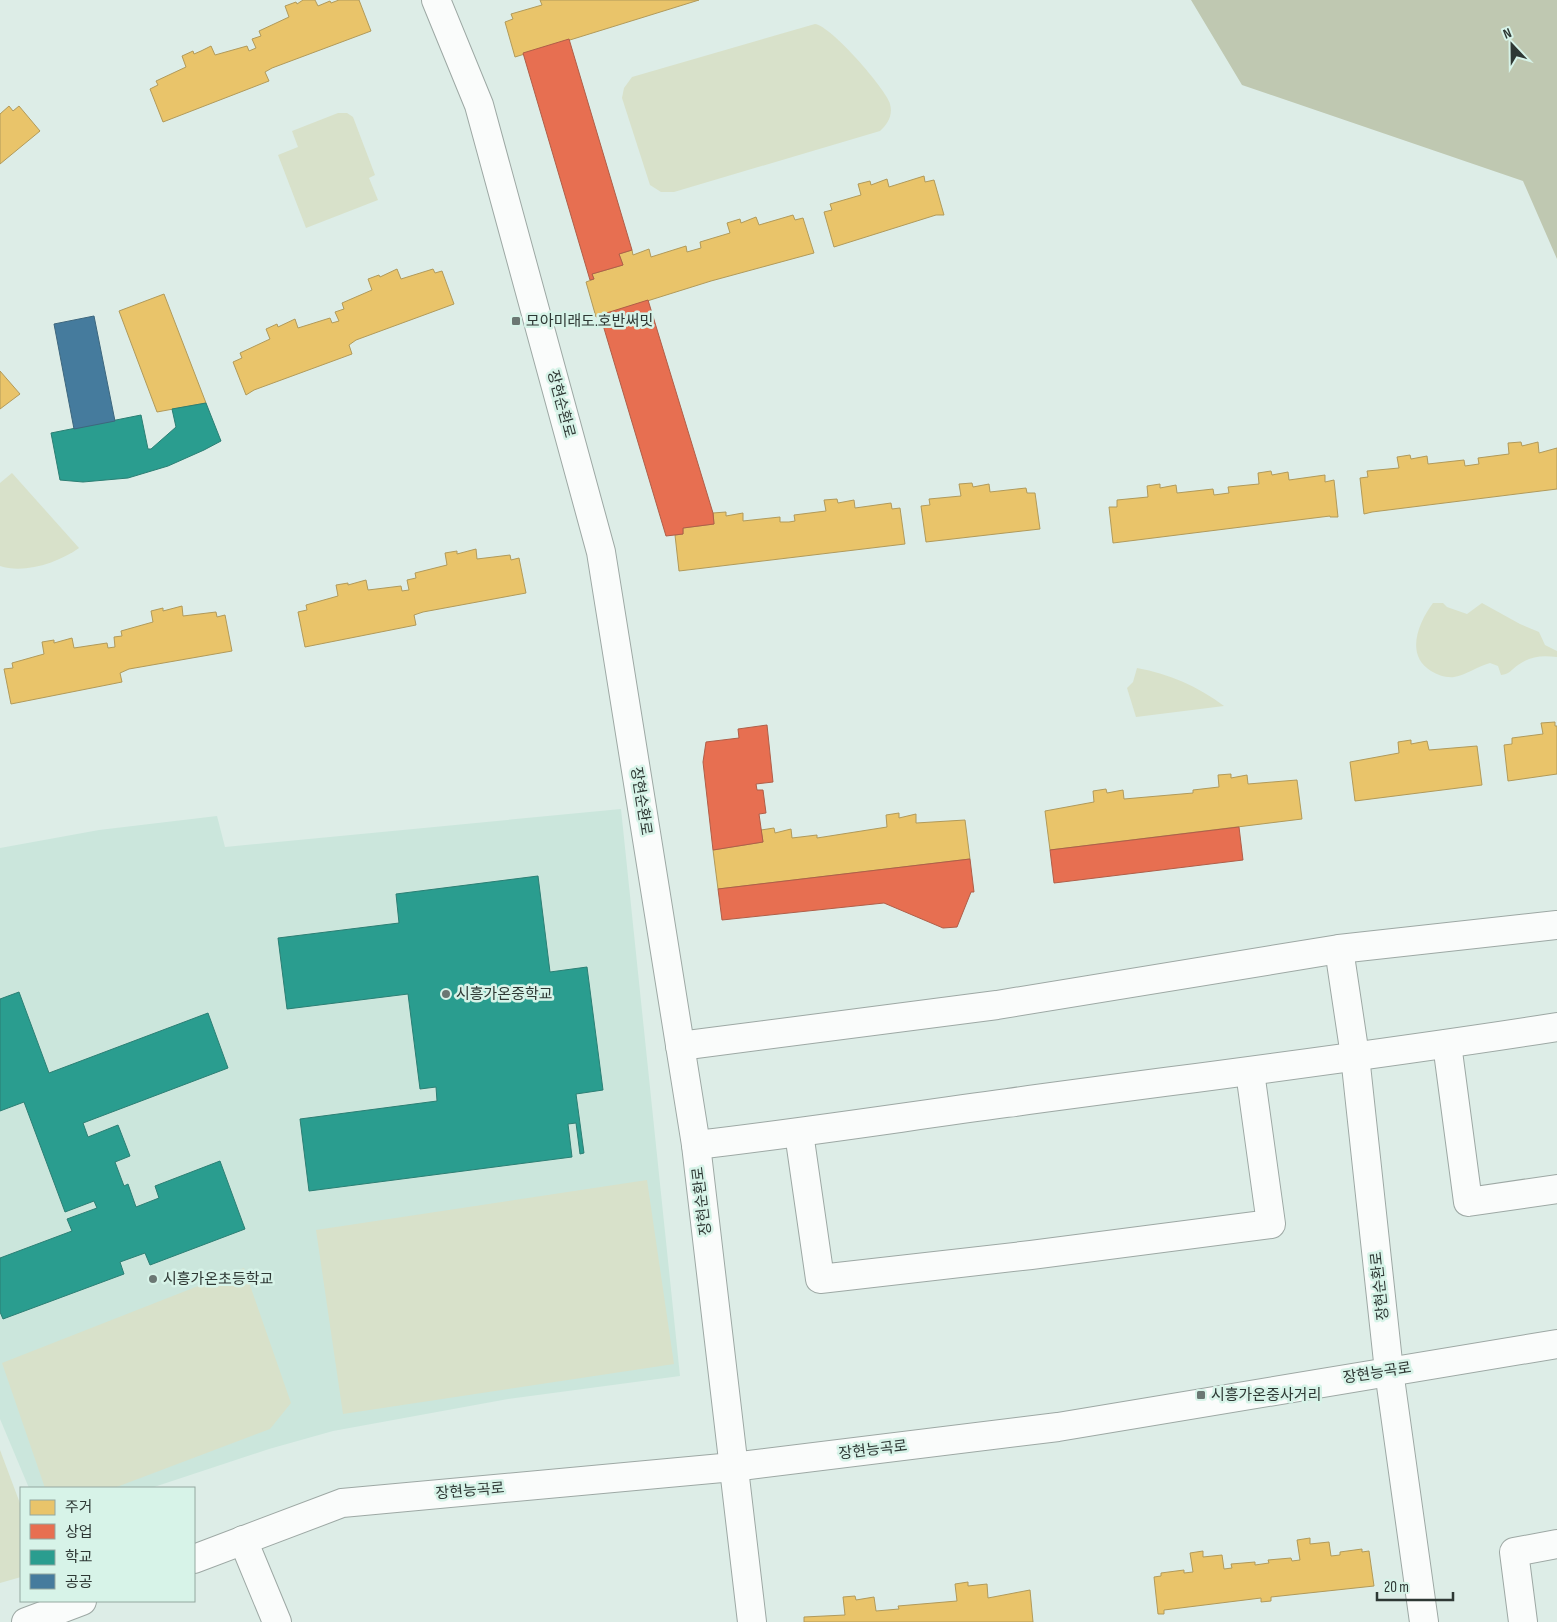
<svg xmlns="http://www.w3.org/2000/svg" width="1557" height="1622" font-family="'Sofia Sans Condensed','Noto Sans KR',sans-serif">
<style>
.built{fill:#cbe6dc}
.green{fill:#d8e1ca}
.forest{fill:#bfc8b1}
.homes{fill:#e9c46a;stroke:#b19a5a}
.shops{fill:#e76f51;stroke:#b05e48}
.schools{fill:#2a9d8f;stroke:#2b7f74}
.public{fill:#457b9d;stroke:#3e677e}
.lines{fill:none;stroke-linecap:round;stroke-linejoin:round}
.minor-casing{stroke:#9da8a4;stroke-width:30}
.major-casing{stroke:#9da8a4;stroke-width:30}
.minor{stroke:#fafcfb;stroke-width:28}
.major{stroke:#fafcfb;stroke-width:28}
.poi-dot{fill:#6b7773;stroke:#d7f3e8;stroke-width:2}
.labels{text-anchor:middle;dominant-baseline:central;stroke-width:5;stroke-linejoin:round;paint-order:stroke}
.poi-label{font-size:15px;fill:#2e3834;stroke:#d7f3e8;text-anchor:start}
.street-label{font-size:15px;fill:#2e3834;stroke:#d7f3e8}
</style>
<rect width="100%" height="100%" fill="#ddede7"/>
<!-- built -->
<polygon class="built" points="621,809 680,1376 508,1399 333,1431 269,1449 151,1488 29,1488 0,1419 0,848 99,830 217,816 225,847"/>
<!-- green -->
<g class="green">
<path d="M815,24c16,2 70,64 75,80 3,11 -2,20 -10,27l-206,61h-13l-11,-7 -28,-87 2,-10 8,-11z"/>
<polygon points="338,113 347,113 353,117 375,175 369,178 378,200 306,228 278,155 298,147 292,131"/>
<path d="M12,473l67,75c-21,15 -55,26 -79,18v-83z"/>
<path d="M1433,603h10l4,4 20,7 15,-11 38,21 19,8 6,13 12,6v6c-15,-2 -27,-1 -39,8 -7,5 -8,9 -17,10l-3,-9 -8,-3c-12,3 -24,12 -36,14 -8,1 -16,-2 -23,-6 -26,-16 -13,-48 2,-68z"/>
<path d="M1137,668c33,6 60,18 87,38l-88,11 -9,-29 6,-6z"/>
<polygon points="647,1180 674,1364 343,1414 316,1230"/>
<polygon points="244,1268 291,1403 270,1429 114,1488 45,1488 2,1363"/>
<polygon points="0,1450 21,1506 21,1577 0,1583"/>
</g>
<!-- forest -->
<polygon class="forest" points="1191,0 1557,0 1557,259 1523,181 1242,85"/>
<!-- homes -->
<g class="homes">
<polygon points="303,0 315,0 318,6 330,1 331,3 339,0 359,0 371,31 272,68 265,72 269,81 163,122 150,89 158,85 156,81 186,67 182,56 193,51 194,54 201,51 211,46 215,55 247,46 249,51 256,48 252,39 261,36 259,31 289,17 285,6 296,2 297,4"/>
<polygon points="540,0 699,0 515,57 505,22 513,19 511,14 542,5"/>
<polygon points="9,106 13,111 19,106 40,131 0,164 0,114"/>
<polygon points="924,176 925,182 934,180 944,215 936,215 834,247 824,212 832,210 830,204 861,195 858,184 870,181 871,185 887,179 889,187"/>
<polygon points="793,215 795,220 803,218 814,253 711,281 596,317 586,282 594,279 592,274 623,265 619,254 632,250 633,255 649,249 651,257 686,246 687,252 701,248 700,242 730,233 727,223 740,219 741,223 756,217 759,225"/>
<polygon points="397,269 401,279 433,269 435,273 442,271 454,304 356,340 349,345 352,354 254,390 246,395 233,362 242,358 240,353 270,339 266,329 277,324 278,327 295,319 298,328 330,318 332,323 339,321 335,312 344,309 342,303 372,290 368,279 379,275 380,277"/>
<polygon points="164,294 206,403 157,412 119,311"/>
<polygon points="0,371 20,394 0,409"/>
<polygon points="1521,442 1522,446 1538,442 1539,453 1557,448 1557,489 1372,512 1364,514 1360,478 1368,477 1367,471 1399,468 1397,457 1410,455 1411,459 1427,456 1428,464 1464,460 1465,466 1479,464 1478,458 1509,454 1508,443"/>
<polygon points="1271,471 1272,475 1288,472 1289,480 1325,475 1325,482 1334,480 1338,517 1330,517 1330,516 1113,543 1109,507 1117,507 1117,500 1148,497 1147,486 1160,484 1160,488 1176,485 1177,493 1213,489 1214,495 1229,493 1228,487 1259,484 1258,473"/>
<polygon points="972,483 973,487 989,484 990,492 1026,488 1027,493 1035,493 1040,529 926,542 921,506 930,505 929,499 961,496 959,484"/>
<polygon points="837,499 838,503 854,500 855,508 891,503 892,509 900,508 905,544 679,571 675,535 683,534 683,528 714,524 713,513 726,512 726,516 743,513 743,521 780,517 780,522 789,522 795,521 794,515 826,511 824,500"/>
<polygon points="476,549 477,559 510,555 511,560 519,558 526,593 423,612 414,615 416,625 305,647 298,612 307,610 306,605 338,596 336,585 348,583 348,585 366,580 368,590 401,586 402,591 409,590 407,580 416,578 415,573 447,565 445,553 457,551 457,554"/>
<polygon points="182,606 183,616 216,612 217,617 225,615 232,651 129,669 120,673 122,682 11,704 4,669 13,668 12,663 44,654 42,642 54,640 54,643 72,638 74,648 107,643 108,648 115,647 114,637 122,636 121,631 153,622 151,611 163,608 163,611"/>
<polygon points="1555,722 1555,726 1557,726 1557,774 1508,781 1504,745 1512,744 1512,738 1543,734 1541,723"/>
<polygon points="1411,740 1411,744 1427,741 1429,750 1477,746 1482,785 1355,801 1350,762 1399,753 1398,742"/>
<polygon points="1231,774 1231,778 1247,775 1248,784 1297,780 1302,819 1050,850 1045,811 1094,802 1093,791 1106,789 1107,793 1123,790 1124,799 1193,793 1193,790 1219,787 1218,775"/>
<polygon points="899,813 899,818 916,814 916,823 965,820 970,859 718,889 713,850 763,842 761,830 774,828 775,833 791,829 792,838 817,835 817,838 887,827 886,815"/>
<polygon points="1310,1538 1310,1544 1329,1542 1331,1556 1340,1555 1340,1552 1362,1549 1362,1552 1369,1551 1374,1586 1271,1597 1271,1601 1261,1602 1261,1598 1164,1610 1164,1614 1158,1614 1154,1577 1161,1576 1161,1573 1184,1570 1184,1573 1193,1572 1190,1553 1203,1551 1203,1557 1222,1555 1224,1569 1232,1568 1231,1564 1255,1562 1255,1565 1269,1563 1268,1560 1291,1558 1292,1561 1300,1560 1297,1540"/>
<polygon points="968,1582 968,1586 987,1584 988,1598 1030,1590 1033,1622 804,1622 804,1617 845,1615 843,1597 855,1596 856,1600 874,1597 876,1611 899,1609 898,1606 957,1601 955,1584"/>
</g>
<!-- shops -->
<g class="shops">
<polygon points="569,39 632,250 619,254 623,265 592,274 594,279 590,280 523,53"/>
<polygon points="648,300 713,513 714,524 683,528 683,534 666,536 600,315"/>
<polygon points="767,725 773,782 756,784 757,790 763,790 766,813 759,814 763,842 713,850 703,762 706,742 739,738 738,729"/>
<polygon points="1239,827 1243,860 1054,883 1050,850"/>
<polygon points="970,859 974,892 971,892 957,927 943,928 884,903 722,920 718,889"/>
</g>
<!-- schools -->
<g class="schools">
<polygon points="206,403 221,441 204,450 168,466 128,478 83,482 60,480 51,433 141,415 148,449 151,449 176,427 172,409"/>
<polygon points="538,876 550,972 587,967 603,1090 576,1094 584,1153 580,1154 576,1123 568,1124 572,1157 309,1191 300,1119 437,1101 436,1087 420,1089 408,994 287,1009 278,938 399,923 396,894"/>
<polygon points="19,992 49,1073 208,1013 228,1068 83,1123 88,1137 118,1125 130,1156 115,1162 124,1186 128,1184 136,1207 159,1198 155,1186 220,1161 245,1229 150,1265 145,1253 120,1262 124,1274 3,1319 0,1312 0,1258 72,1231 67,1219 97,1208 94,1201 65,1212 24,1102 0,1111 0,999"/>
</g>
<!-- public -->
<polygon class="public" points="94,316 115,421 74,429 54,324"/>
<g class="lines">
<!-- minor casing -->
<g class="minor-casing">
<g id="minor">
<polyline points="436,0 479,105 601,552 696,1145 752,1622"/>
<polyline points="1339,949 1355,1056 1389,1371 1424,1622"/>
<polyline points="1447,1044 1468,1202 1557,1189"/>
<polyline points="680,1046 997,1005 1339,949 1557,925"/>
<polyline points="799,1133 820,1279 1031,1255 1271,1224 1250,1072"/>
<path d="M696,1145c104,-12 207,-28 311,-42 184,-25 367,-47 550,-76"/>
<polyline points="243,1540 277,1622"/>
<polyline points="1523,1622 1514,1552 1557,1544"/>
</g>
</g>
<!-- major casing -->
<g class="major-casing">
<g id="major">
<polyline points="194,1559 342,1503 733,1467 1058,1427 1557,1344"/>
<polyline points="26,1622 82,1601"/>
</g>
</g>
<!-- minor -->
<use href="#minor" class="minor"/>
<!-- major -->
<use href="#major" class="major"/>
</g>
<!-- markers -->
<g class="poi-dot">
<rect x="511" y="316" width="10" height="10" rx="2.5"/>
<circle cx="446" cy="994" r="5"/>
<circle cx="153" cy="1279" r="5"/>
<rect x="1196" y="1390" width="10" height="10" rx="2.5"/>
</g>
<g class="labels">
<!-- poi labels -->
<g class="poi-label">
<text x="526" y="321">모아미래도.호반써밋</text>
<text x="456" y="994">시흥가온중학교</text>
<text x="163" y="1279">시흥가온초등학교</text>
<text x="1211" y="1395">시흥가온중사거리</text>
</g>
<!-- street labels -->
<g class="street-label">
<text transform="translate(561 404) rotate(75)">장현순환로</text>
<text transform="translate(641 801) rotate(81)">장현순환로</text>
<text transform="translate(702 1201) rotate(-97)">장현순환로</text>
<text transform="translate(1380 1286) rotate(-96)">장현순환로</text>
<text transform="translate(1377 1373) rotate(-9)">장현능곡로</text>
<text transform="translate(873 1450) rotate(-7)">장현능곡로</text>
<text transform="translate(470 1491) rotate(-5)">장현능곡로</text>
</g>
</g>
<!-- legend -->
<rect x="20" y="1487" width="175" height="115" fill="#d7f3e8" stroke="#93a8a0"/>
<rect x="30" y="1500" width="25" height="15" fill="#e9c46a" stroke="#93a8a0"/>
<text x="65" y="1512" font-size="15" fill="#2e3834">주거</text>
<rect x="30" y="1524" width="25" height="15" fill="#e76f51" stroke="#93a8a0"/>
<text x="65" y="1537" font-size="15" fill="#2e3834">상업</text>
<rect x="30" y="1550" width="25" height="15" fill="#2a9d8f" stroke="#93a8a0"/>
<text x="65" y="1562" font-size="15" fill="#2e3834">학교</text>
<rect x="30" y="1574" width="25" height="15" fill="#457b9d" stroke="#93a8a0"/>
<text x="65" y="1587" font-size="15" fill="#2e3834">공공</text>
<!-- north arrow -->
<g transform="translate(1512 45) rotate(338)" stroke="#d7f3e8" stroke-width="4" paint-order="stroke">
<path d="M0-4L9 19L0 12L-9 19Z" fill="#2e3834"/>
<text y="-8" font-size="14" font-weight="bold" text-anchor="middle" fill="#2e3834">N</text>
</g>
<!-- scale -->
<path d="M1377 1592v8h76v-8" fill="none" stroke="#2e3834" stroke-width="2.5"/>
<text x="1384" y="1592" font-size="15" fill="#2e3834" stroke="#d7f3e8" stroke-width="4" paint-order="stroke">20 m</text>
</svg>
